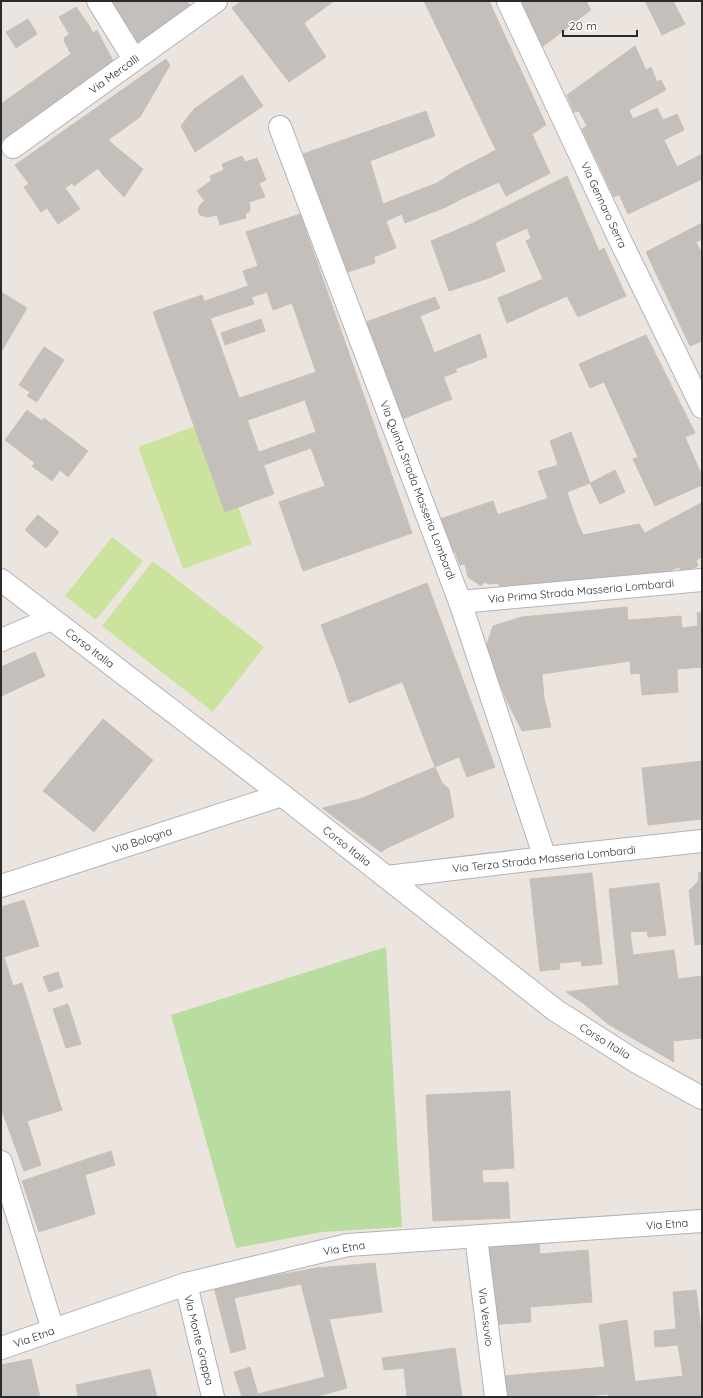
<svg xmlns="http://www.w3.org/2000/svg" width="703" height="1398" font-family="Quicksand,sans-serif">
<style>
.green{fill:#b9dda0}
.pitch{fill:#cbe39d}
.building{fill:#c4bfbb;stroke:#c7c1b8}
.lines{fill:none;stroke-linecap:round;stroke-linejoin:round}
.minor-casing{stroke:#afb2ba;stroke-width:24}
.minor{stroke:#fff;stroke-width:22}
.labels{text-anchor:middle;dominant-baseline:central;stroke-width:4;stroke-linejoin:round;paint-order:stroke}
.street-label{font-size:11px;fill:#2b2b2b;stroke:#fff}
</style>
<rect width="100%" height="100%" fill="#ece5df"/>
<!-- green -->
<polygon class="green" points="386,947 402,1227 322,1232 236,1248 171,1015"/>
<!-- pitch -->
<g class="pitch">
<polygon points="207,422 252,544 183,569 138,447"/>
<polygon points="112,537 143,561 96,620 65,596"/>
<polygon points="153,561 264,647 213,712 102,626"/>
</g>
<!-- building -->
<g class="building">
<polygon points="108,1 187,1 191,7 136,46"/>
<polygon points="241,1 334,1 304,23 326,57 289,82 232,8"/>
<polygon points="424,1 489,1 546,125 532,134 550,173 506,196 499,182 461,199 452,173 496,150"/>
<polygon points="519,1 586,1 591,10 542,47"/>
<polygon points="645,1 673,1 685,24 662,35"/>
<polygon points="76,7 88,24 69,34 59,17"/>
<polygon points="28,19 37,34 16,48 6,32"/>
<polygon points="88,24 93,33 97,30 114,63 1,141 1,104 71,54 64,41 65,37"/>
<polygon points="635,46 646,70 651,67 657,82 661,80 666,90 629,110 633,119 657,108 663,120 677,114 684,130 664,140 677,167 614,197 582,129 587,126 579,111 574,112 567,95"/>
<polygon points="166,59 170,65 140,117 108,140 121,151 103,175 98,168 74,186 72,183 65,188 80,209 58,224 47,208 41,212 24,187 29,184 15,165"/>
<polygon points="242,75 263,106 195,152 181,126 194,109"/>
<polygon points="426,111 435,136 370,161 383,204 437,183 446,207 405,223 402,214 386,221 396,248 374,257 375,263 348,272 303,154"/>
<polygon points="121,151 143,169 124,197 103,175"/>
<polygon points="702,154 702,179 628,214 619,194 677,167"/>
<polygon points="242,156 245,162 257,158 266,180 259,183 265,197 249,202 250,209 249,212 245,214 246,218 220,225 217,215 207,217 200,215 198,210 200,205 215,190 210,176 224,170 222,164"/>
<polygon points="452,173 461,199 446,207 437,183"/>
<polygon points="567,176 599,251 604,248 626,296 578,317 567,296 507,323 498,298 543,279 526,241 531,238 527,228 479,250 489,278 449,291 431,241 471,224"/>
<polygon points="212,180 215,190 204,200 197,191"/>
<polygon points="300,214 412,533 303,571 279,502 325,486 311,448 264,465 259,452 316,432 305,400 248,420 240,398 316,372 292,303 273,310 267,292 252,297 243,271 258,266 246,232"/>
<polygon points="702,223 702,239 696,242 702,254 702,341 690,346 646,252"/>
<polygon points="495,243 505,271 489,278 479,250"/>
<polygon points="248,286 254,304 211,318 205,301"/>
<polygon points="1,292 27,308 1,352"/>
<polygon points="202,295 274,494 225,512 153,312"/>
<polygon points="435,297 440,308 420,316 452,399 400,420 364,328 366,322"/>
<polygon points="261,319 265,331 225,345 221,333"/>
<polygon points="480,334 487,357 455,369 457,372 443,377 434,353"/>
<polygon points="646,335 695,433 685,437 702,476 702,485 655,506 633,459 638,457 604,382 590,388 579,364"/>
<polygon points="44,347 64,360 37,402 27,396 30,392 19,385"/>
<polygon points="27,410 42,421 44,418 88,451 68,477 60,470 52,481 32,466 35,463 5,440"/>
<polygon points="571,432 590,483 567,492 550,441"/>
<polygon points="558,465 567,492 548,499 538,471"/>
<polygon points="615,470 625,492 600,504 590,483"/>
<polygon points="567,492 577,521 558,523 560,535 547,535 545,527 504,532 497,515"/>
<polygon points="493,501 504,532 545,527 547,535 560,535 558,523 577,521 583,535 639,524 645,533 701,503 702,557 696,560 698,566 682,573 679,567 664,573 510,589 509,585 499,586 498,583 489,584 484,582 481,586 468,577 465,564 460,565 455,551 452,552 440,519"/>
<polygon points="38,515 59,532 46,548 25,530"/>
<polygon points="427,583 487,745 435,767 392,655 340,675 321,625"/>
<polygon points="627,607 628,620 681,616 682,628 698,626 697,613 702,612 702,667 677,669 678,692 642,695 640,673 631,674 630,661 542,674 544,698 506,699 486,647 493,626 522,617"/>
<polygon points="35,652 45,676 1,696 1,667"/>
<polygon points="392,655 402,682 349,703 340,675"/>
<polygon points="544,698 551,727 522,731 506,699"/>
<polygon points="103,719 153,760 94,832 43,791"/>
<polygon points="487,745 495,767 467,777 459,757"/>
<polygon points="702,761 702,819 648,825 642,768"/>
<polygon points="435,767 442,783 449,789 454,817 387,848 375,817 368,820 360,799"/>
<polygon points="360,799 368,820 375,817 387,848 381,852 322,808"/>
<polygon points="702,872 702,944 695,945 689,890 693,887 699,880 698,873"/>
<polygon points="592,873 602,964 582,966 581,961 559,963 560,969 540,971 530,879"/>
<polygon points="659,883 666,935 648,937 647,931 630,932 633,955 674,950 678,979 702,976 702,1038 673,1041 665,976 619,985 609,889"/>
<polygon points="24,900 39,946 4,957 13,986 22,983 62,1110 8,1127 1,1108 1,907"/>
<polygon points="58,972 63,987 49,992 43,977"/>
<polygon points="665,976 673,1041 674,1062 608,1024 583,1003 566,992 619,985"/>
<polygon points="68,1004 81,1044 66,1048 53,1009"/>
<polygon points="510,1091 514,1168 482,1170 483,1183 508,1182 510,1218 433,1221 426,1095"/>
<polygon points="27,1121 41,1165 24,1171 8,1127"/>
<polygon points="111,1151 115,1165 85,1175 95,1214 39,1232 22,1181"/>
<polygon points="539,1244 540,1254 588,1250 592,1302 530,1307 531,1322 489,1325 485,1246"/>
<polygon points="375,1263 382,1312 330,1319 316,1268"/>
<polygon points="316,1268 347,1388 315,1397 242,1397 234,1372 250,1367 258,1394 325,1377 301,1284 234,1298 246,1349 231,1353 214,1287"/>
<polygon points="696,1290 702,1337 702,1397 624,1397 622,1383 683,1376 678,1345 655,1347 654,1331 676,1329 673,1292"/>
<polygon points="627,1320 635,1382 622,1383 624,1397 609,1397 599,1325"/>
<polygon points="455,1348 462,1397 407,1397 404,1368 384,1370 382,1358"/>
<polygon points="31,1359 40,1397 1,1397 1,1365"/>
<polygon points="605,1367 608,1394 574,1397 505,1397 503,1376"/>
<polygon points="150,1369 157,1397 78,1397 76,1385"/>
</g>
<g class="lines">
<!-- minor casing -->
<g class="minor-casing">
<g id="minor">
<polyline points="98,1 134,59"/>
<polyline points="508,1 620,240 702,407"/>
<polyline points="280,127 460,602 545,858"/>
<polyline points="13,147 216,1"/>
<polyline points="1,580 282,795 555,1010 635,1061 702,1098"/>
<polyline points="460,602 702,580"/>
<polyline points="1,640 51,619"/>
<polyline points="387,877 545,858 702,841"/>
<polyline points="1,886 282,795"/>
<polyline points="1,1162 53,1330"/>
<polyline points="476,1237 496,1397"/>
<polyline points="186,1284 213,1397"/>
<polyline points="1,1348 186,1284 348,1245 702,1221"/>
</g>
</g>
<!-- minor -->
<use href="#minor" class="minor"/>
</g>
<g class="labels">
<!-- street labels -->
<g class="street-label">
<text transform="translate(114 74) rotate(-36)">Via Mercalli</text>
<text transform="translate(604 205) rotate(65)">Via Gennaro Serra</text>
<text transform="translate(418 490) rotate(69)">Via Quinta Strada Masseria Lombardi</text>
<text transform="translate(581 591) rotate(-5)">Via Prima Strada Masseria Lombardi</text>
<text transform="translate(90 648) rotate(37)">Corso Italia</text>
<text transform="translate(142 840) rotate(-18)">Via Bologna</text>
<text transform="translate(347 846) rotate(38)">Corso Italia</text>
<text transform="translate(544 859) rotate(-6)">Via Terza Strada Masseria Lombardi</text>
<text transform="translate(605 1041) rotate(32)">Corso Italia</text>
<text transform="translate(667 1224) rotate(-4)">Via Etna</text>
<text transform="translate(344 1248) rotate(-9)">Via Etna</text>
<text transform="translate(486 1317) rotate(83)">Via Vesuvio</text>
<text transform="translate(34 1337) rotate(-19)">Via Etna</text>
<text transform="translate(199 1340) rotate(76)">Via Monte Grappa</text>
</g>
</g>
<!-- border -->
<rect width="703" height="1398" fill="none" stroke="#2b2b2b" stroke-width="4"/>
<!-- scale -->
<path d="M563 30v6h74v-6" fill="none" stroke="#2b2b2b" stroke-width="2"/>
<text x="569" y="30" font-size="12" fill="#2b2b2b" stroke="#ffffff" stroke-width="3" paint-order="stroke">20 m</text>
</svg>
